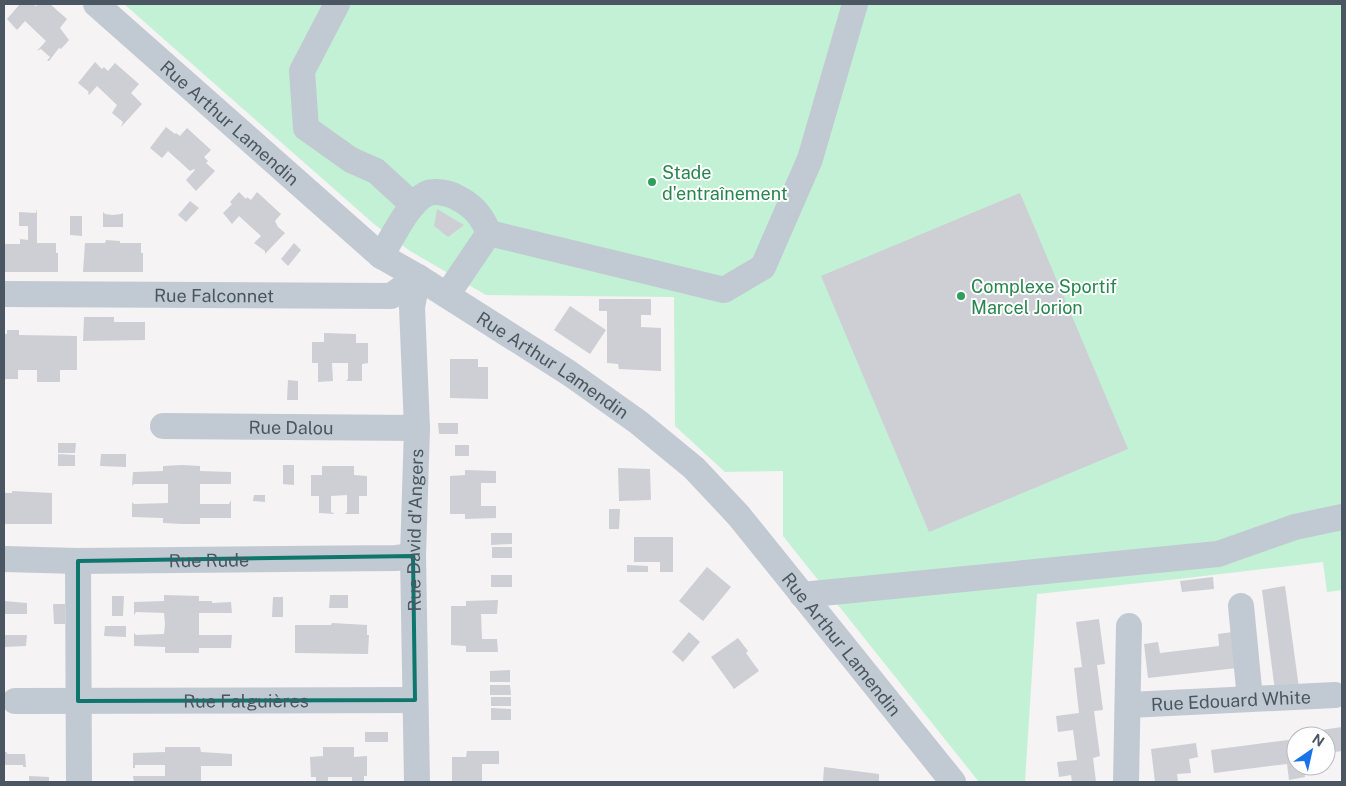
<svg xmlns="http://www.w3.org/2000/svg" width="1346" height="786" font-family="'Public Sans',sans-serif">
<style>
.green{fill:#c3f1d5}
.building{fill:#cdcfd5}
.lines{fill:none;stroke-linecap:round;stroke-linejoin:round}
.minor{stroke:#c1cad2;stroke-width:26}
.marked{fill:none;stroke:#0f766e;stroke-width:4;stroke-linejoin:round}
.leisure-dot{fill:#2e9e5b;stroke:#fff;stroke-width:2}
.labels{text-anchor:middle;dominant-baseline:central;stroke-width:4;stroke-linejoin:round;paint-order:stroke}
.street-label{font-size:18px;fill:#4a5661;stroke:#fff}
.leisure-label{font-size:18px;fill:#27864d;stroke:#fff;text-anchor:start}
</style>
<rect width="100%" height="100%" fill="#f5f3f3"/>
<!-- green -->
<polygon class="green" points="124,4 1342,4 1342,590 1327,592 1323,562 1178,579 1037,594 1025,782 979,782 783,536 783,471 725,472 675,426 674,297 486,295 410,251 374,224"/>
<!-- building -->
<g class="building">
<polygon points="20,4 32,4 36,6 38,4 50,4 67,19 60,28 69,40 61,49 59,48 49,61 47,61 50,57 41,49 37,51 46,41 25,21 17,30 7,19"/>
<polygon points="95,62 102,69 104,67 108,71 115,63 139,84 131,93 142,104 121,127 123,122 112,113 117,105 97,86 89,95 88,93 89,92 78,83"/>
<polygon points="166,127 175,134 176,133 180,136 187,128 211,150 204,157 208,161 206,163 215,171 196,191 186,180 195,170 194,169 190,171 168,151 162,158 150,148"/>
<polygon points="239,192 246,199 247,197 251,200 257,192 281,214 275,221 278,227 285,233 265,254 265,251 254,243 261,236 239,216 232,224 223,213 232,204 230,202"/>
<polygon points="1020,193 1128,449 929,532 821,276"/>
<polygon points="190,201 199,208 186,222 178,215"/>
<polygon points="37,209 37,243 56,243 56,253 58,253 58,272 4,272 4,244 20,244 20,239 28,240 28,226 19,226 19,212 36,213"/>
<polygon points="437,209 464,225 448,237 434,226"/>
<polygon points="103,212 105,214 113,215 121,214 123,213 123,227 103,227"/>
<polygon points="70,216 82,216 82,236 70,235"/>
<polygon points="106,240 120,241 120,243 141,243 141,253 143,253 143,272 83,272 85,243 105,243"/>
<polygon points="294,243 301,250 288,266 281,259"/>
<polygon points="599,299 651,299 651,315 641,315 641,327 661,328 661,371 619,369 618,364 607,363 607,311 599,311"/>
<polygon points="570,306 606,330 590,354 554,330"/>
<polygon points="84,317 114,317 114,322 145,322 145,340 83,341"/>
<polygon points="7,330 19,330 19,335 77,336 77,370 60,370 60,382 37,382 37,370 18,370 18,379 4,379 4,334 7,334"/>
<polygon points="324,333 356,334 356,343 368,343 368,363 362,364 362,381 346,381 348,379 348,363 332,363 333,381 318,382 318,363 312,363 312,342 324,342"/>
<polygon points="450,359 478,359 478,367 488,367 488,399 450,398"/>
<polygon points="288,380 298,381 298,400 287,400"/>
<polygon points="438,423 458,423 458,434 439,434"/>
<polygon points="58,443 76,443 75,453 58,453"/>
<rect x="455" y="445" width="14" height="11"/>
<polygon points="58,454 75,455 75,466 58,466"/>
<polygon points="101,454 126,454 126,467 100,466"/>
<polygon points="182,465 200,466 200,471 231,472 231,484 200,484 200,504 229,504 231,500 231,518 200,518 200,524 182,524 163,523 163,518 132,517 132,502 134,504 168,503 168,484 134,484 132,486 133,472 163,471 163,466"/>
<polygon points="283,465 294,465 294,485 283,484"/>
<polygon points="322,466 354,466 354,475 367,476 367,496 359,496 359,514 345,514 347,512 347,495 331,496 331,512 335,514 319,513 319,496 311,496 311,475 322,475"/>
<polygon points="618,468 650,469 651,500 619,501"/>
<polygon points="465,470 496,471 496,483 481,483 481,506 496,506 496,518 465,519 465,514 450,514 450,476 465,475"/>
<polygon points="12,491 52,493 52,524 4,524 4,493 12,493"/>
<polygon points="254,495 265,495 265,502 253,501"/>
<polygon points="609,509 620,509 619,529 609,529"/>
<polygon points="491,533 512,533 512,544 491,545"/>
<polygon points="634,537 673,537 673,572 660,572 660,562 634,562"/>
<rect x="492" y="547" width="20" height="11"/>
<polygon points="627,565 648,566 648,572 627,572"/>
<polygon points="707,567 731,587 703,621 679,601"/>
<rect x="491" y="575" width="21" height="12"/>
<polygon points="1213,577 1214,589 1182,592 1180,581"/>
<polygon points="1285,586 1299,688 1275,691 1262,590"/>
<polygon points="164,595 199,596 199,601 212,601 212,603 231,602 232,613 199,613 199,635 232,635 231,648 199,648 199,653 165,653 165,647 134,646 134,633 136,635 164,634 165,624 164,613 136,612 134,615 134,602 164,601"/>
<polygon points="330,595 348,595 348,608 329,608"/>
<polygon points="112,596 124,596 123,616 112,616"/>
<polygon points="273,597 283,597 283,617 272,617"/>
<polygon points="498,600 497,614 481,614 482,639 497,639 498,652 466,652 466,646 451,645 451,606 466,606 466,601"/>
<polygon points="4,601 27,603 27,614 4,614"/>
<polygon points="53,604 65,604 65,624 54,624"/>
<polygon points="1099,619 1105,664 1097,665 1103,710 1094,711 1100,756 1093,758 1096,782 1072,782 1071,775 1059,777 1057,762 1077,760 1073,730 1058,732 1056,716 1079,713 1074,668 1082,667 1076,622"/>
<polygon points="332,623 367,625 367,635 369,635 368,654 295,653 295,625 331,625"/>
<polygon points="105,626 126,626 126,637 104,636"/>
<polygon points="689,632 700,642 683,662 672,652"/>
<polygon points="1233,632 1237,668 1148,678 1144,644 1158,642 1160,653 1219,646 1218,634"/>
<polygon points="4,635 27,635 26,646 4,647"/>
<polygon points="738,638 748,651 746,653 759,671 734,689 711,657"/>
<polygon points="510,670 510,682 490,682 490,671"/>
<polygon points="490,685 510,685 511,695 490,695"/>
<rect x="491" y="697" width="20" height="9"/>
<polygon points="491,708 511,709 511,720 491,720"/>
<polygon points="1342,727 1342,751 1326,753 1326,736 1300,736 1300,733"/>
<rect x="365" y="732" width="23" height="10"/>
<polygon points="1296,739 1296,766 1304,766 1305,777 1289,780 1287,764 1214,773 1211,750"/>
<polygon points="1196,743 1198,757 1189,759 1191,773 1177,774 1178,782 1155,782 1151,749"/>
<polygon points="165,747 200,747 201,752 232,754 232,766 201,766 201,782 134,782 133,776 165,776 165,765 135,765 135,768 133,768 133,753 165,752"/>
<polygon points="323,747 354,747 354,757 367,756 367,776 364,776 364,782 352,782 352,777 328,777 328,782 316,782 316,777 311,777 310,757 323,756"/>
<polygon points="467,751 499,751 499,764 482,764 482,782 452,782 452,757 466,757"/>
<polygon points="4,752 7,752 7,754 25,754 26,767 23,767 23,765 4,765"/>
<polygon points="824,767 879,774 879,782 823,782"/>
<polygon points="29,776 49,777 49,782 29,782"/>
</g>
<g class="lines">
<!-- minor -->
<g class="minor">
<path id="s1" d="M96,4l285,252 37,21 151,96 69,49 56,46 45,48 214,266"/>
<polyline points="337,4 302,71 306,128 351,160 376,171 413,205"/>
<polyline points="489,233 724,290 763,267 810,159 855,4"/>
<path d="M381,256c11,-17 27,-53 45,-62 8,-4 23,-1 30,3 18,9 25,18 33,36l-42,62"/>
<path id="s2" d="M4,294l387,2 27,-19"/>
<path id="s3" d="M163,426l254,2"/>
<path id="s4" d="M4,559l74,2 318,-3 17,-2"/>
<polyline points="78,561 79,782"/>
<polyline points="802,595 1218,554 1295,527 1342,517"/>
<polyline points="1241,606 1250,699"/>
<path id="s5" d="M15,701l400,-1"/>
<path id="s6" d="M1129,705l206,-10"/>
<path id="s7" d="M417,782l-4,-226 4,-128 -5,-121 6,-30"/>
<polyline points="1126,782 1129,626"/>
</g>
</g>
<!-- marked area -->
<path class="marked" d="M413,556l2,144 -337,1v-140z"/>
<!-- markers -->
<g class="leisure-dot">
<circle cx="652" cy="182" r="5"/>
<circle cx="961" cy="296" r="5"/>
</g>
<g class="labels">
<!-- street labels -->
<g class="street-label">
<text stroke="none"><textPath href="#s1" startOffset="179">Rue Arthur Lamendin</textPath></text>
<text stroke="none"><textPath href="#s2" startOffset="210">Rue Falconnet</textPath></text>
<text stroke="none"><textPath href="#s1" startOffset="584">Rue Arthur Lamendin</textPath></text>
<text stroke="none"><textPath href="#s3" startOffset="128">Rue Dalou</textPath></text>
<text stroke="none"><textPath href="#s7" startOffset="252">Rue David d'Angers</textPath></text>
<text stroke="none"><textPath href="#s4" startOffset="205">Rue Rude</textPath></text>
<text stroke="none"><textPath href="#s1" startOffset="989">Rue Arthur Lamendin</textPath></text>
<text stroke="none"><textPath href="#s6" startOffset="102">Rue Edouard White</textPath></text>
<text stroke="none"><textPath href="#s5" startOffset="231">Rue Falguières</textPath></text>
</g>
<!-- leisure labels -->
<g class="leisure-label">
<text x="662" y="172">Stade<tspan x="662" dy="21">d'entraînement</tspan></text>
<text x="971" y="286">Complexe Sportif<tspan x="971" dy="21">Marcel Jorion</tspan></text>
</g>
</g>
<!-- border -->
<rect width="1346" height="786" fill="none" stroke="#4a5661" stroke-width="10"/>
<!-- north arrow -->
<g transform="translate(1311 751) rotate(34)"><circle r="24" fill="#ffffff" stroke="#b7bbc0"/>
<path d="M0-4L9 19L0 12L-9 19Z" fill="#1a73e8"/>
<text y="-8" font-size="14" font-weight="bold" text-anchor="middle" fill="#4a5661">N</text>
</g>
</svg>
